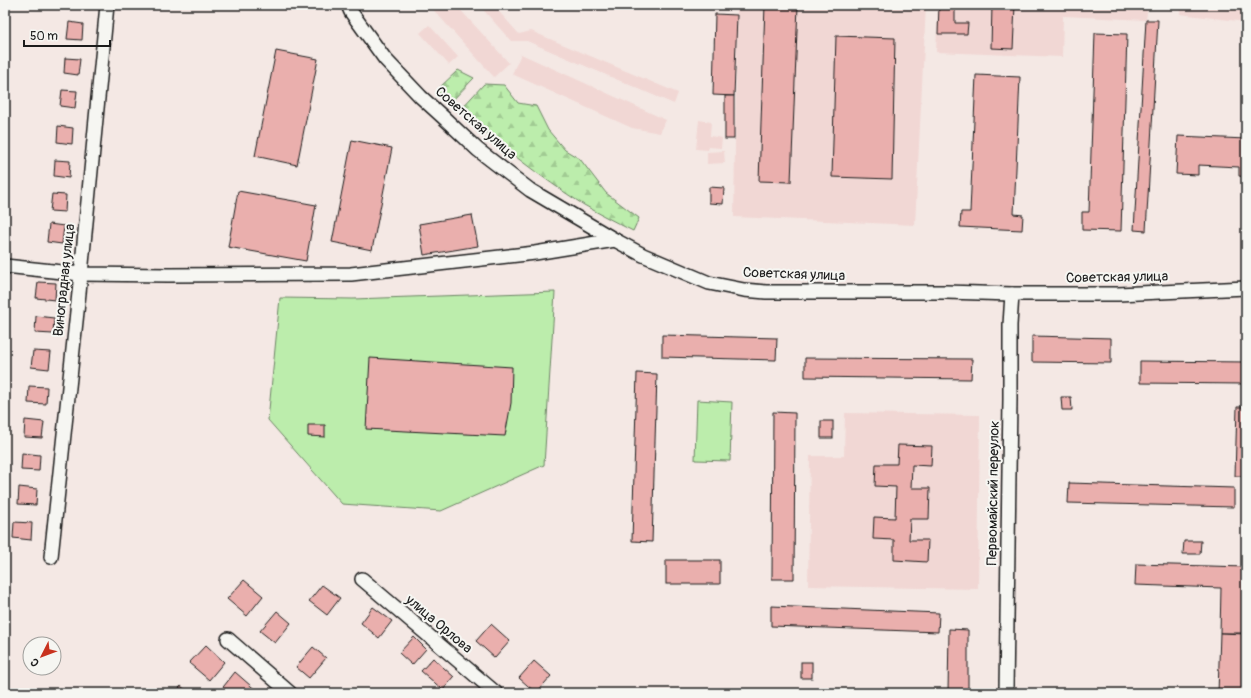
<svg xmlns="http://www.w3.org/2000/svg" width="1251" height="698" font-family="Pangolin,sans-serif">
<style>
.built{fill:#f1d7d4}
.forest{fill:url(#forest-firs);stroke:#6c8464}
.park{fill:#bcedac;stroke:#6c8464}
.building{fill:#eaafad;stroke:#1c1c1c}
.lines{fill:none;stroke-linecap:round;stroke-linejoin:round}
.minor-casing{stroke:#1c1c1c;stroke-width:16}
.minor{stroke:#f6f6f2;stroke-width:13}
.labels{text-anchor:middle;dominant-baseline:central;stroke-width:4;stroke-linejoin:round;paint-order:stroke}
.street-label{font-size:14px;fill:#1c1c1c;stroke:#f6f6f2}
</style>
<defs>
<pattern id="forest-firs" width="22" height="20" patternUnits="userSpaceOnUse"><rect width="22" height="20" fill="#bcedac"/><path d="M5 1l3.5 6h-7zM16 11l3.5 6h-7z" fill="#a1cb93"/></pattern>
</defs>
<rect width="100%" height="100%" fill="#f4e8e4"/>
<filter id="ink" filterUnits="userSpaceOnUse"><feTurbulence type="fractalNoise" baseFrequency=".025" numOctaves="2"/><feDisplacementMap in="SourceGraphic" scale="8" xChannelSelector="R" yChannelSelector="G"/><feConvolveMatrix kernelMatrix="1 2 1 2 8 2 1 2 1" color-interpolation-filters="sRGB"/></filter>
<g filter="url(#ink)">
<!-- built -->
<g class="built">
<polygon points="429,5 456,5 509,63 494,77"/>
<polygon points="479,5 493,5 519,34 531,31 678,93 674,104 527,41 511,41"/>
<polygon points="737,5 926,5 915,225 734,217"/>
<polygon points="938,5 1148,5 1146,20 1063,16 1062,57 936,52"/>
<polygon points="1181,5 1246,5 1246,22 1180,14"/>
<polygon points="429,25 458,57 449,65 420,33"/>
<polygon points="521,54 666,120 660,133 632,128 512,74"/>
<polygon points="699,120 711,122 710,136 722,138 721,148 709,147 708,150 696,149"/>
<polygon points="724,151 725,163 707,164 707,152"/>
<polygon points="845,413 980,415 978,589 808,586 810,456 844,456"/>
</g>
<!-- forest -->
<g class="forest">
<polygon points="458,70 474,78 449,104 437,90"/>
<path d="M484,84l20,1 14,18 18,3 12,24 17,20 15,9 26,34 33,25 -6,13c-16,-8 -33,-17 -49,-26 -44,-28 -85,-60 -124,-95z"/>
</g>
<!-- park -->
<g class="park">
<polygon points="555,292 544,465 441,511 342,504 268,420 280,298 353,299"/>
<polygon points="697,400 732,402 730,461 695,460"/>
</g>
<!-- building -->
<g class="building">
<polygon points="765,5 798,5 791,182 759,181"/>
<polygon points="939,5 955,5 955,23 968,23 967,34 938,34"/>
<polygon points="992,5 1015,5 1013,49 991,48"/>
<polygon points="715,14 737,15 734,96 713,95"/>
<polygon points="1146,20 1158,20 1146,231 1134,230"/>
<polygon points="69,22 83,24 82,40 67,39"/>
<polygon points="1095,33 1127,34 1121,231 1082,230 1082,212 1089,212"/>
<polygon points="836,36 895,38 892,179 832,177"/>
<polygon points="276,51 318,59 297,165 255,156"/>
<polygon points="65,58 80,59 78,75 64,73"/>
<polygon points="976,75 1020,77 1014,214 1023,215 1022,230 960,227 961,212 970,212"/>
<polygon points="62,90 77,91 75,108 60,106"/>
<rect x="725" y="96" width="9" height="43"/>
<polygon points="58,126 73,128 72,144 57,142"/>
<polygon points="1178,136 1246,139 1246,177 1239,176 1239,167 1198,165 1198,175 1176,174"/>
<polygon points="352,140 392,148 372,250 332,242"/>
<polygon points="55,160 70,161 69,178 54,176"/>
<polygon points="709,187 724,188 723,204 709,203"/>
<polygon points="238,191 316,205 306,261 228,247"/>
<polygon points="52,194 66,195 65,212 50,211"/>
<polygon points="472,215 478,246 424,255 419,224"/>
<polygon points="49,224 64,226 62,244 47,242"/>
<polygon points="38,282 56,283 55,300 36,298"/>
<polygon points="36,316 54,318 53,334 35,333"/>
<polygon points="662,335 777,338 776,360 662,357"/>
<polygon points="1032,336 1111,338 1111,363 1032,362"/>
<polygon points="33,351 51,352 49,369 31,367"/>
<polygon points="370,358 512,367 511,403 505,436 366,429"/>
<polygon points="805,358 972,359 971,379 805,377"/>
<polygon points="1140,361 1246,362 1246,384 1140,383"/>
<polygon points="637,373 657,374 652,542 632,541"/>
<polygon points="29,386 47,387 46,404 28,403"/>
<polygon points="1061,397 1071,397 1072,410 1062,410"/>
<polygon points="1237,407 1246,407 1246,476 1235,476"/>
<polygon points="773,412 795,413 794,579 772,579"/>
<polygon points="25,420 44,422 42,438 24,437"/>
<rect x="821" y="421" width="12" height="17"/>
<polygon points="308,425 325,425 325,437 308,436"/>
<polygon points="898,445 932,446 931,466 912,465 911,488 930,488 929,519 910,519 909,540 928,540 927,562 894,560 894,540 873,539 874,517 895,518 896,487 875,486 876,464 897,464"/>
<polygon points="22,453 40,455 39,471 21,470"/>
<polygon points="1069,483 1234,488 1234,507 1068,503"/>
<polygon points="19,487 37,489 36,505 18,504"/>
<polygon points="14,522 32,523 31,540 13,538"/>
<polygon points="1184,541 1201,541 1200,554 1183,554"/>
<rect x="666" y="560" width="54" height="24"/>
<polygon points="1136,564 1246,567 1245,633 1220,633 1221,588 1135,585"/>
<polygon points="244,580 263,596 247,616 227,599"/>
<polygon points="322,585 340,598 327,615 309,601"/>
<polygon points="771,606 939,613 938,632 771,626"/>
<polygon points="373,607 392,621 379,638 361,623"/>
<polygon points="277,611 291,623 275,643 260,631"/>
<polygon points="491,624 510,641 495,658 476,641"/>
<polygon points="949,629 968,630 968,693 948,693"/>
<polygon points="1220,633 1246,634 1243,693 1218,693"/>
<polygon points="414,637 426,649 412,665 399,653"/>
<polygon points="206,645 224,662 209,680 189,663"/>
<polygon points="313,647 326,658 309,678 296,667"/>
<polygon points="433,658 454,677 443,690 421,671"/>
<polygon points="534,661 551,676 536,693 519,678"/>
<rect x="801" y="662" width="11" height="16"/>
<polygon points="235,672 259,693 222,693 220,691"/>
<polygon points="181,686 189,693 174,693"/>
</g>
<g class="lines">
<!-- minor casing -->
<g class="minor-casing">
<g id="minor">
<polyline points="348,5 351,12 385,59 421,97 443,117 478,150 530,190 615,240 643,255 709,283 744,290 766,292 946,292 1012,294 1118,294 1246,288"/>
<polyline points="5,266 81,274 168,275 351,274 535,253 615,240"/>
<polyline points="51,557 81,274 107,5"/>
<polyline points="362,579 496,693"/>
<polyline points="228,639 290,693"/>
<polyline points="1006,693 1010,399 1010,325 1012,294"/>
</g>
</g>
<!-- minor -->
<use href="#minor" class="minor"/>
</g>
</g>
<g class="labels">
<!-- street labels -->
<g class="street-label">
<text transform="translate(476 123) rotate(41)">Советская улица</text>
<text transform="translate(794 274) rotate(2)">Советская улица</text>
<text transform="translate(1117 277) rotate(-1)">Советская улица</text>
<text transform="translate(64 280) rotate(-84)">Виноградная улица</text>
<text transform="translate(993 493) rotate(-89)">Первомайский переулок</text>
<text transform="translate(439 624) rotate(40)">улица Орлова</text>
</g>
</g>
<!-- margin -->
<rect width="1251" height="698" fill="none" stroke="#f6f6f2" stroke-width="20"/>
<rect x="10" y="10" width="1231" height="678" fill="none" stroke="#1c1c1c" stroke-width="1.5" filter="url(#ink)"/>
<!-- north arrow -->
<g transform="translate(42 656) rotate(228)"><circle r="19" fill="#f6f6f2" stroke="#9f9f9c"/>
<path d="M0-3L7 15L0 10L-7 15Z" fill="#c8321e"/>
<text y="-6" font-size="11" font-weight="bold" text-anchor="middle" fill="#1c1c1c">С</text>
</g>
<!-- scale -->
<path d="M24 40v6h86v-6" fill="none" stroke="#1c1c1c" stroke-width="2"/>
<text x="30" y="40" font-size="12" fill="#1c1c1c" stroke="#f6f6f2" stroke-width="3" paint-order="stroke">50 m</text>
</svg>
